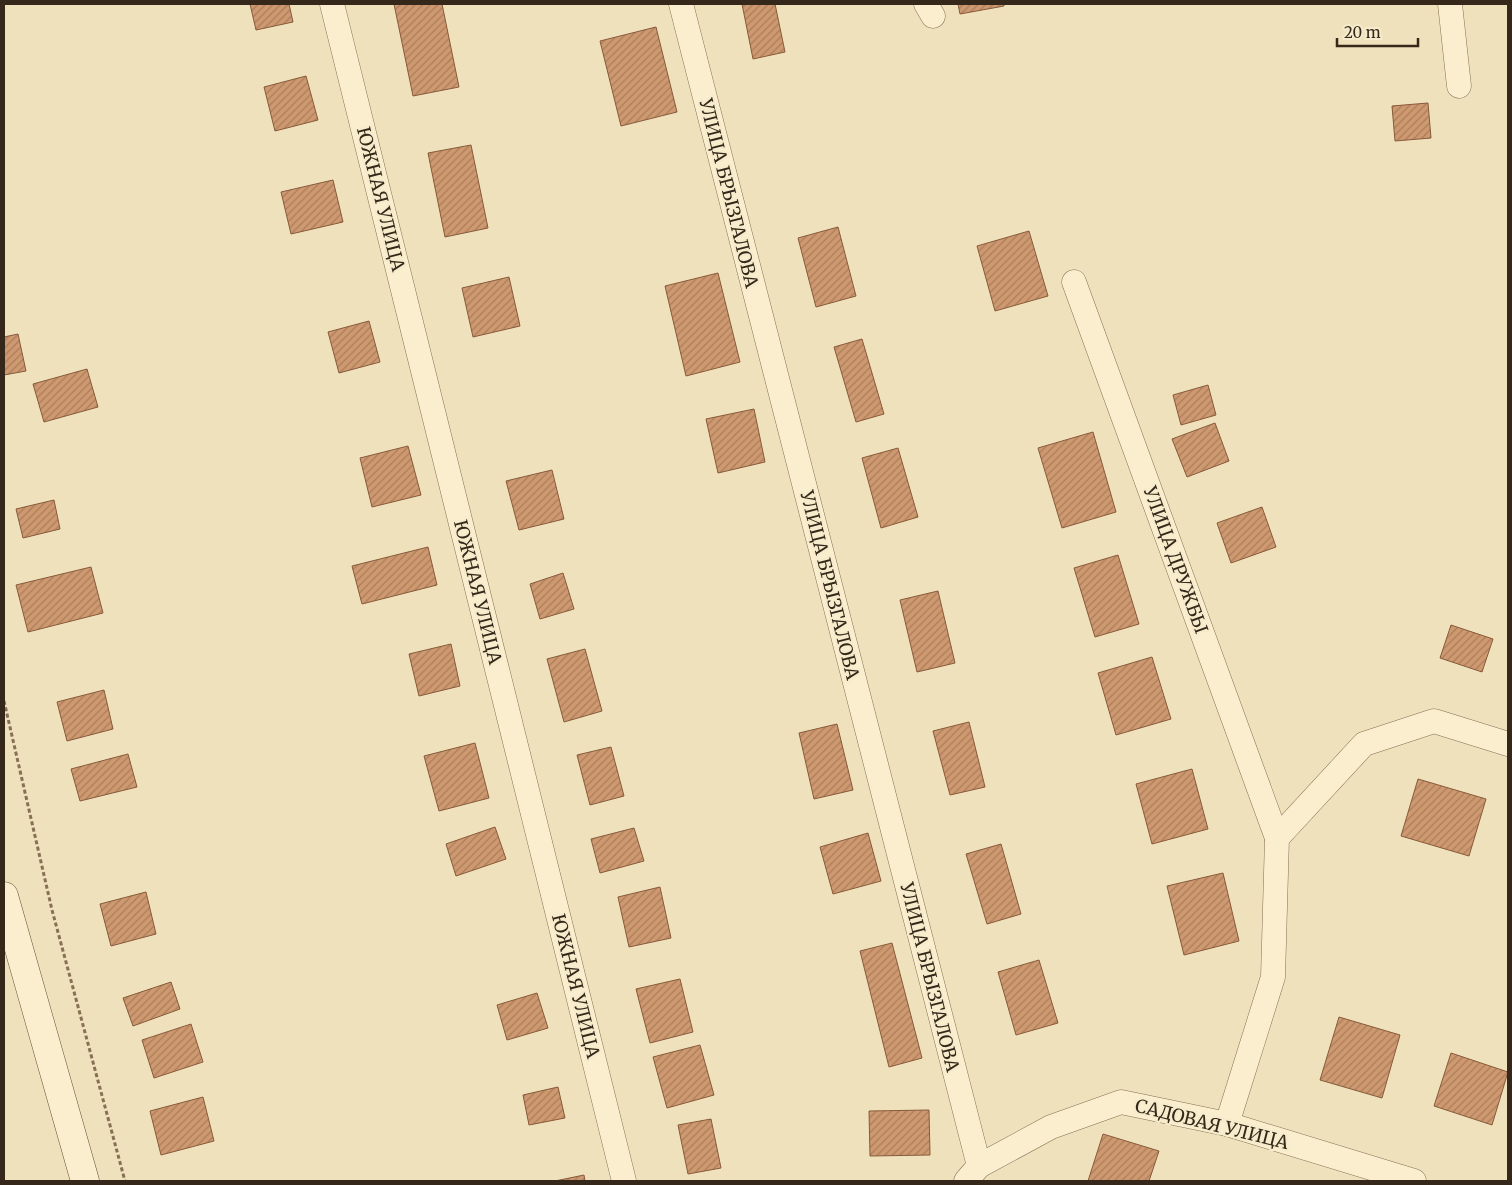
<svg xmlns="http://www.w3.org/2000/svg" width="1512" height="1185" font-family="Merriweather,serif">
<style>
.building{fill:url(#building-hatch);stroke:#875a3a}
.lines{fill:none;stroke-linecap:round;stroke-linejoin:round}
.street-casing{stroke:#877055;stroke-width:25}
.secondary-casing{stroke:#685138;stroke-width:29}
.path{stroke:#877055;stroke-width:3;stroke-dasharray:4 2.5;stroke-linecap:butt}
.street{stroke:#faeecf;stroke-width:24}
.secondary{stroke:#faeecf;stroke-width:28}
.labels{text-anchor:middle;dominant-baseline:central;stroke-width:4.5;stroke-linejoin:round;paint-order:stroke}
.street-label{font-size:18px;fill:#35281a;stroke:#f6ebcb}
</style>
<defs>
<pattern id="building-hatch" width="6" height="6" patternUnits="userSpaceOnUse" patternTransform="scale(1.25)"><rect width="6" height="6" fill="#cf9970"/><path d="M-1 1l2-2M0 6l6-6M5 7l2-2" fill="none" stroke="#a97d5b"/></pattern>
</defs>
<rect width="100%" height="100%" fill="#efe1bc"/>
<!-- building -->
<g class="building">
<polygon points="250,4 289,4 293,22 256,30"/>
<polygon points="394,4 442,4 459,87 413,96"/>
<polygon points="742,4 775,4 785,52 753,59"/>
<polygon points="958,4 1004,4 1004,6 960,14"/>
<polygon points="656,27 677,112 621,126 600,41"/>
<polygon points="306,76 318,120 275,131 264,87"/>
<polygon points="1428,103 1431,138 1395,141 1392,106"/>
<polygon points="471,145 488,228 445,237 428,153"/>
<polygon points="333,180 343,222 291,234 281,192"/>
<polygon points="838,227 856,296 816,307 798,238"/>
<polygon points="1029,231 1048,296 995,311 977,246"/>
<polygon points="718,273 740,362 686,376 665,286"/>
<polygon points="509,277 520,326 473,337 462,288"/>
<polygon points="369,321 380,362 339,373 328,332"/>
<polygon points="18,334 26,371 4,375 4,337"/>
<polygon points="862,339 884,414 856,422 834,347"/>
<polygon points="87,369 98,407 44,422 33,384"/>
<polygon points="1208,385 1216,415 1181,425 1173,395"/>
<polygon points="754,409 765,462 718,473 706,419"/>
<polygon points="1215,423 1229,461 1187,477 1172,439"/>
<polygon points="1093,432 1116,512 1062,528 1038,448"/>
<polygon points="408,446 421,495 372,507 360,458"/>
<polygon points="898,448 918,517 881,528 862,458"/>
<polygon points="552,470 564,519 519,530 506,481"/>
<polygon points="54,500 60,529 23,538 16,509"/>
<polygon points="1262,507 1276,547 1231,563 1217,523"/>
<polygon points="428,547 437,585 362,604 352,566"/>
<polygon points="1118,555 1139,624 1095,637 1074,568"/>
<polygon points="91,567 103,613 28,632 16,585"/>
<polygon points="563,573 574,609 540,619 530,584"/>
<polygon points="938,591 955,663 917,672 900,600"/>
<polygon points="1451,625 1493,639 1482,672 1440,658"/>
<polygon points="451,644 460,686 419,696 409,654"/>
<polygon points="585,649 602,711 564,722 547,659"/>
<polygon points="1152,657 1171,719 1116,735 1098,673"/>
<polygon points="104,690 113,729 67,741 57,702"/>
<polygon points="969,722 985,787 950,795 933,731"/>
<polygon points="837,724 853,790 814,799 799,733"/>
<polygon points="475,743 489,798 439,811 424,756"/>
<polygon points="611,747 624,796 590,805 577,755"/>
<polygon points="128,754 137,787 80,801 71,769"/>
<polygon points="1192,769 1208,829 1152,844 1136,784"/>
<polygon points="1418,779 1486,799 1469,856 1401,836"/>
<polygon points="495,827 506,859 456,876 446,844"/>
<polygon points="634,828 644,861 600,873 591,839"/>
<polygon points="868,833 881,881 833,894 820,847"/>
<polygon points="1001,844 1021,914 987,924 966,854"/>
<polygon points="1223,873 1239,941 1184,955 1167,886"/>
<polygon points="660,887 671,938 629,947 618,897"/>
<polygon points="146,892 156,934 111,946 100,904"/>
<polygon points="892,943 922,1058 889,1067 860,951"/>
<polygon points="1039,960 1058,1023 1016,1035 998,972"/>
<polygon points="680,979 693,1032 650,1043 636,989"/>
<polygon points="171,982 180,1009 133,1026 123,998"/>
<polygon points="537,993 548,1028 507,1040 497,1005"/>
<polygon points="1339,1017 1400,1035 1382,1098 1320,1080"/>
<polygon points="191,1024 203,1062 154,1078 142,1040"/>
<polygon points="700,1045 714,1095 667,1108 653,1057"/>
<polygon points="1451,1053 1508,1072 1492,1125 1434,1106"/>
<polygon points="558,1087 565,1118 529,1125 523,1095"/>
<polygon points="203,1097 214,1141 161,1155 150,1111"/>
<polygon points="929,1110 930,1155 870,1156 869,1111"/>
<polygon points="711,1119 721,1168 688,1174 678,1125"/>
<polygon points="1103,1134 1159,1151 1149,1181 1088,1181"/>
<polygon points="584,1175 585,1181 555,1181"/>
</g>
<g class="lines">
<!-- street casing -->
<g class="street-casing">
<g id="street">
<polyline points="332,4 624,1181"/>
<polyline points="681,4 979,1166"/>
<polyline points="926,4 933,16"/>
<polyline points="1450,4 1459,86"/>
<polyline points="1074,282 1277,838"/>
<polyline points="1227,1124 1273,977 1277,838 1364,744 1434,721 1508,744"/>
<polyline points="966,1181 979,1166 1051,1127 1121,1102 1227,1124 1414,1181"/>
</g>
</g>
<!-- secondary casing -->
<g class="secondary-casing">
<polyline id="secondary" points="4,896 85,1181"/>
</g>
<!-- path -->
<polyline class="path" points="4,701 52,910 125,1181"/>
<!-- street -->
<use href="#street" class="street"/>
<!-- secondary -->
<use href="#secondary" class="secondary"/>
</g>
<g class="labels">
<!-- street labels -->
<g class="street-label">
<text transform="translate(729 193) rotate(76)">УЛИЦА БРЫЗГАЛОВА</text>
<text transform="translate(381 199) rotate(76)">ЮЖНАЯ УЛИЦА</text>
<text transform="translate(1176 560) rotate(70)">УЛИЦА ДРУЖБЫ</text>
<text transform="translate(830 585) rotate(76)">УЛИЦА БРЫЗГАЛОВА</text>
<text transform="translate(478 592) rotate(76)">ЮЖНАЯ УЛИЦА</text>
<text transform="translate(930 977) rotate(76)">УЛИЦА БРЫЗГАЛОВА</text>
<text transform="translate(576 986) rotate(76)">ЮЖНАЯ УЛИЦА</text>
<text transform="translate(1212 1124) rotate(14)">САДОВАЯ УЛИЦА</text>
</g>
</g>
<!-- border -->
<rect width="1512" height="1185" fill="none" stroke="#35281a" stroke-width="10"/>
<!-- scale -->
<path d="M1337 38v8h81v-8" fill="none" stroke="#35281a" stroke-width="2.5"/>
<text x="1344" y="38" font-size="15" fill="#35281a" stroke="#f6ebcb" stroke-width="4" paint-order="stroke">20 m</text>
</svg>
